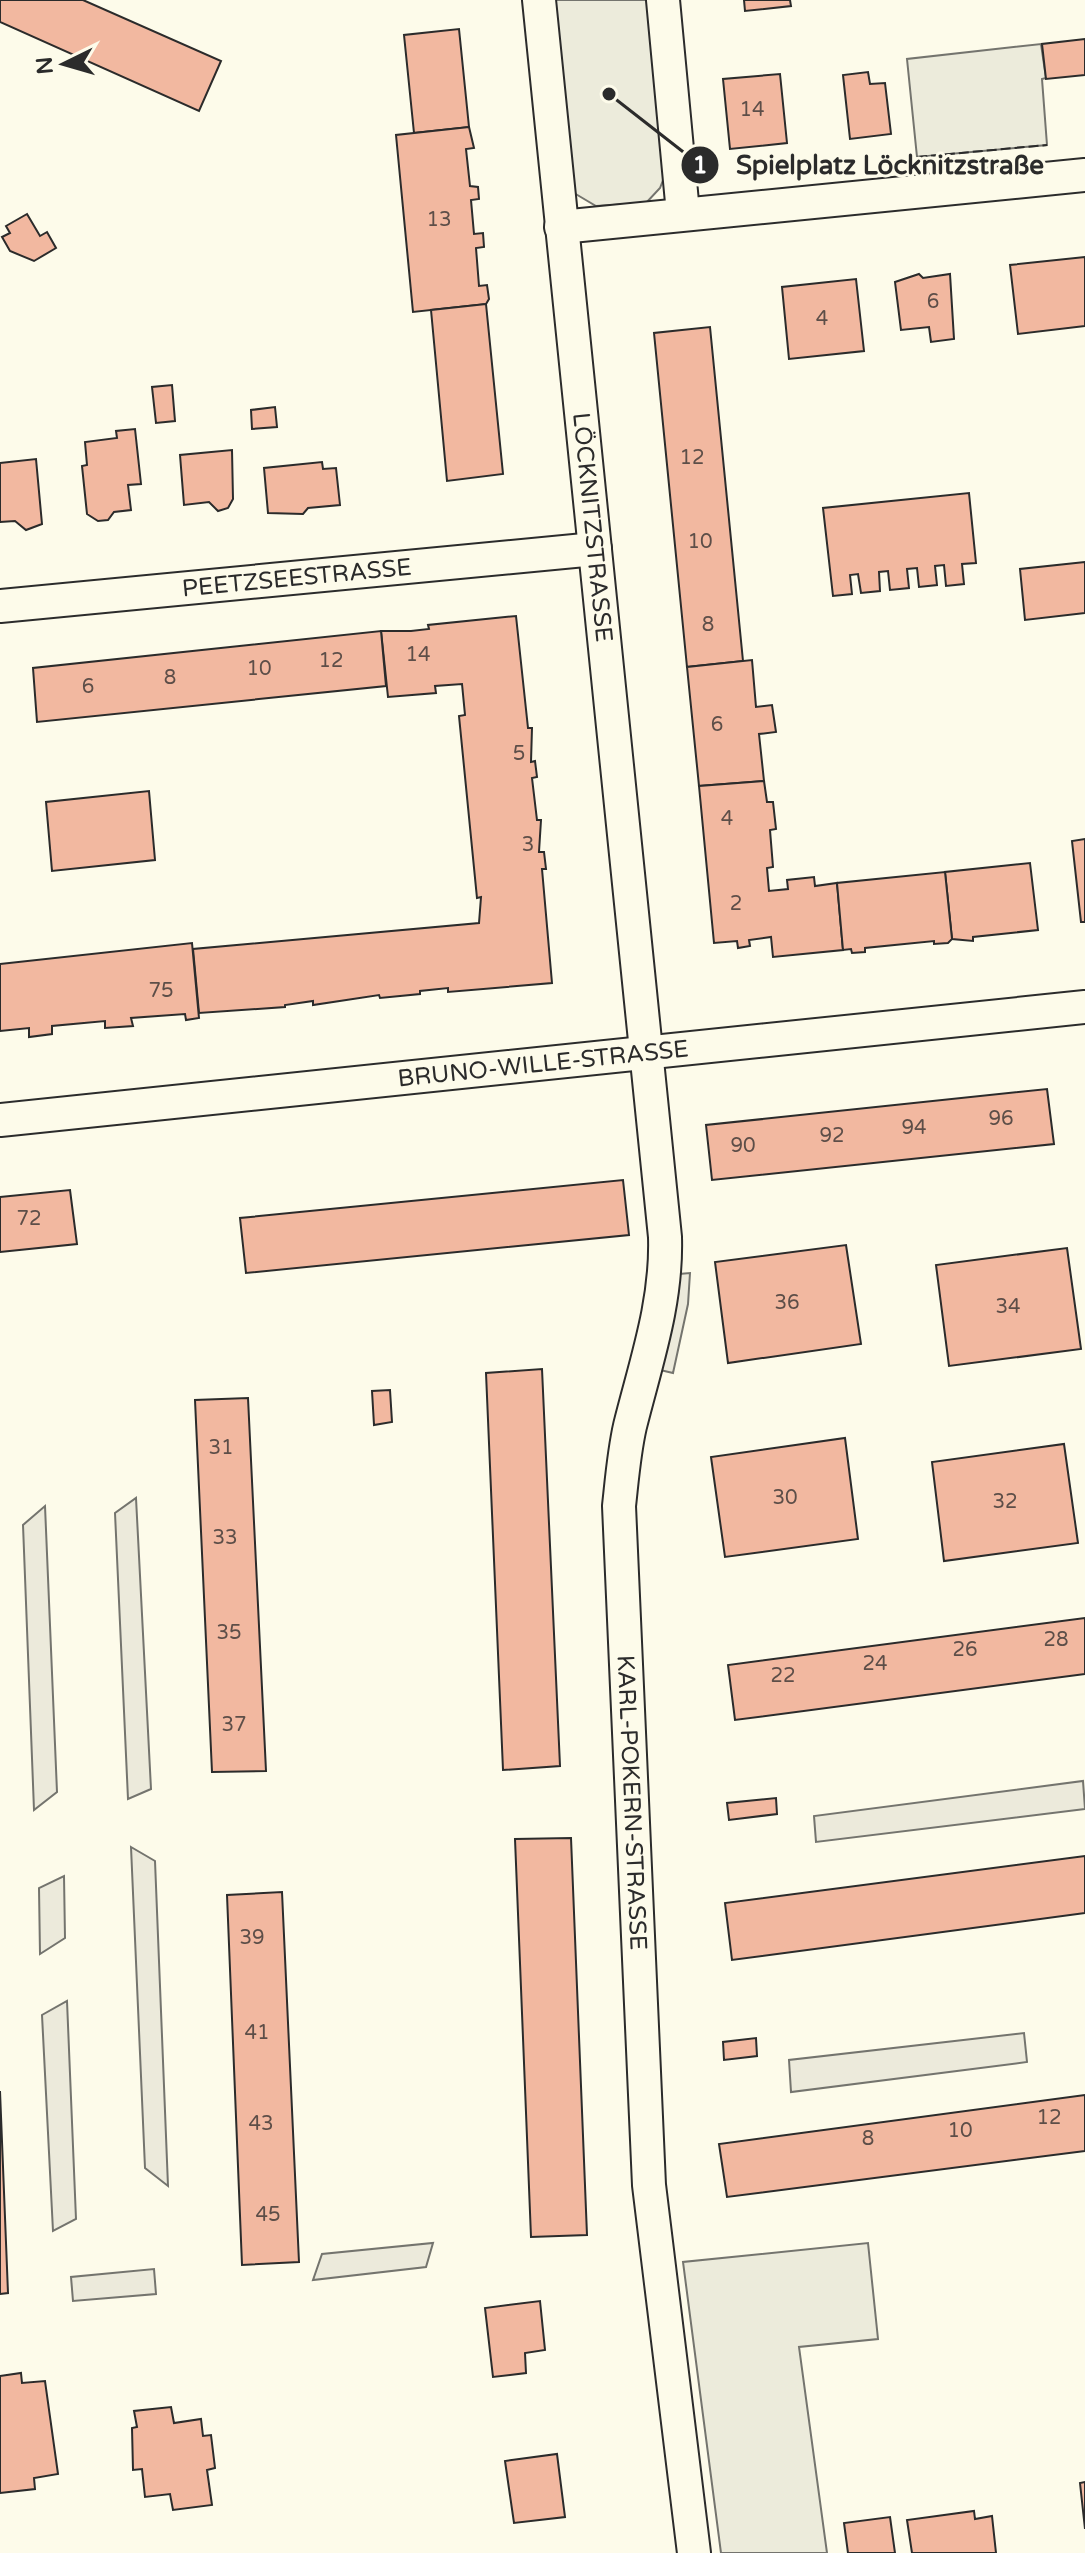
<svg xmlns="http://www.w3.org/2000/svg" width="1085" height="2553" font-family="'Varela Round',sans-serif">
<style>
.green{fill:#ecebdb;stroke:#74746e;stroke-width:2}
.parking{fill:#eceadb;stroke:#74746e;stroke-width:2}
.building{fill:#f2b8a0;stroke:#2b2b2b;stroke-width:2}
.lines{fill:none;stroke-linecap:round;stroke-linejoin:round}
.street-casing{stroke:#2b2b2b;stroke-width:36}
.street{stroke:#fdfbea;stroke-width:32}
.fence{stroke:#2b2b2b;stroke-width:2;stroke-dasharray:10 4;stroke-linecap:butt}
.labels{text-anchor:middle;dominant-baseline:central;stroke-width:6;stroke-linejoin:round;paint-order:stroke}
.number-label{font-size:20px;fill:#5d4e48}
.street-label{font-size:24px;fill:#2b2b2b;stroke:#fdfbea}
.leader{fill:none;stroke:#2b2b2b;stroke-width:3}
.callout-dot{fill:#2b2b2b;stroke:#fdfbea;stroke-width:3}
.mark-label{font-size:24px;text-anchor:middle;font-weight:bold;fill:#fff}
.callout-label{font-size:26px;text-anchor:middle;font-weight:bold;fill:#2b2b2b;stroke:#fdfbea;stroke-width:6;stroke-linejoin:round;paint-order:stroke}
</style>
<rect width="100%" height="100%" fill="#fdfbea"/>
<!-- green -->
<g class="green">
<polygon points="551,0 649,0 665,175 660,188 646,203 596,206 574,193"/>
<polygon points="1041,44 1046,78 1042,79 1047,145 917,157 907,59"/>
<polygon points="868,2243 878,2339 799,2347 827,2553 721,2553 683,2262"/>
</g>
<!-- parking -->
<g class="parking">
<polygon points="690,1273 688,1304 673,1373 660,1370 676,1305 679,1274"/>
<polygon points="136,1498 151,1789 128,1799 115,1513"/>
<polygon points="45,1506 57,1792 34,1810 23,1525"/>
<polygon points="1083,1781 1085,1809 816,1842 814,1816"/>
<polygon points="131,1847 155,1861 168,2186 145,2168"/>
<polygon points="64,1876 65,1938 40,1954 39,1888"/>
<polygon points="67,2001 76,2219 53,2231 42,2015"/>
<polygon points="1024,2033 1027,2062 791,2092 789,2060"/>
<polygon points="433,2243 426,2267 313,2280 322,2254"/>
<polygon points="154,2269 156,2294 73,2301 71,2277"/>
</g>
<!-- building -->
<g class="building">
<polygon points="0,0 83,0 221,61 199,111 0,22"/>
<polygon points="744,0 790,0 791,6 745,11"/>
<polygon points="459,29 469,127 414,133 404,35"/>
<polygon points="1085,39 1085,75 1046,79 1042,44"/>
<polygon points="868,72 870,84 885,83 891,134 850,139 843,75"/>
<polygon points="780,74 787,143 730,149 723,79"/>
<polygon points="469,127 474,148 466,149 470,186 478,187 479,199 471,200 474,234 483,233 484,247 476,248 479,286 487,285 489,299 486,304 413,312 396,135"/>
<polygon points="27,214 40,236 47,232 56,248 34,261 10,251 2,237 10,233 6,226"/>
<polygon points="1085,257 1085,326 1018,334 1010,265"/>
<polygon points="919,274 923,278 950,274 954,339 931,342 929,327 901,330 895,282"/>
<polygon points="856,279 864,351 789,359 782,287"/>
<polygon points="486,304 503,474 447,481 431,310"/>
<polygon points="710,327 743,661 687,667 654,333"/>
<polygon points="172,385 175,421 156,423 152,387"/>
<polygon points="275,407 277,427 252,429 251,410"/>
<polygon points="135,429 141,484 128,485 131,510 114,512 108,520 98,521 87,514 82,466 87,465 85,442 117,438 116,431"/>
<polygon points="232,450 233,499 228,508 218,511 209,502 184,505 180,455"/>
<polygon points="36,459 42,524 26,530 15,521 0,522 0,463"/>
<polygon points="322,462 323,469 336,468 340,505 308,508 303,514 268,513 264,468"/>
<polygon points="969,493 976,563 962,564 964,584 946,586 944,565 935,566 937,585 919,587 917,568 907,569 909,588 890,590 888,571 879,572 880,591 861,593 858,574 850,575 852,594 833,596 823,508"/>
<polygon points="1085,562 1085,613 1025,620 1020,569"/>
<polygon points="516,616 528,728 532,728 531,762 535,761 537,777 532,778 537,820 541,820 539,852 544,852 546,869 542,869 552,983 448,992 448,988 420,991 420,994 380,998 379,995 313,1005 313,1001 285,1005 285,1007 199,1013 193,949 479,923 481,897 477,898 459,716 465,715 462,684 435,686 436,693 388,697 381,631 411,631 429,629 428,625"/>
<polygon points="381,631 386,686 37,722 33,668"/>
<polygon points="752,660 756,707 772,705 776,732 759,734 764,781 699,786 687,667"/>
<polygon points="764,781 767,802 773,802 776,829 770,830 773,867 767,868 769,891 788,889 787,880 814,877 815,886 837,883 843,950 773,957 771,937 749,940 750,946 738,948 737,941 714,943 699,786"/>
<polygon points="149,791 155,860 52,871 46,802"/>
<polygon points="1085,839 1085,922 1081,922 1072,841"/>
<polygon points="1030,863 1038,930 973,937 973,941 952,939 945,872"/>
<polygon points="945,872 952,939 948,943 934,944 934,941 865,948 865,952 852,953 851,949 843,950 837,883"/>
<polygon points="192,943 199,1018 186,1020 185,1014 131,1018 133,1026 105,1028 105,1021 52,1026 52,1034 29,1037 29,1028 0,1031 0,964"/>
<polygon points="1047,1089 1054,1144 712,1180 706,1125"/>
<polygon points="623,1180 629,1235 246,1273 240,1218"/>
<polygon points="70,1190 77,1244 0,1252 0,1197"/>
<polygon points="846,1245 861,1344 728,1363 715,1262"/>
<polygon points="1067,1248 1081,1349 949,1366 936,1265"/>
<polygon points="542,1369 560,1766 503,1770 486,1373"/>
<polygon points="390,1390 392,1422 374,1425 372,1391"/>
<polygon points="248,1398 266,1771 212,1772 195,1400"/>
<polygon points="845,1438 858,1539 725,1557 711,1457"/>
<polygon points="1064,1444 1078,1543 944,1561 932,1462"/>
<polygon points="1085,1618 1085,1674 735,1720 728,1665"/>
<polygon points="776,1798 777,1814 729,1820 727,1803"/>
<polygon points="571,1838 587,2235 531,2237 515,1839"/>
<polygon points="1085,1856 1085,1913 732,1960 725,1903"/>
<polygon points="282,1892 299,2262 242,2265 227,1895"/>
<polygon points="756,2038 757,2056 724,2060 723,2042"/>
<polygon points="0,2091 8,2293 0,2294"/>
<polygon points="1085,2095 1085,2151 727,2197 719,2144"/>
<polygon points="540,2301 545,2350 525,2353 526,2373 493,2377 485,2308"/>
<polygon points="21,2373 22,2383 45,2381 58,2474 34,2478 35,2489 0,2493 0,2376"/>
<polygon points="171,2407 174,2423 201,2419 203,2436 211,2435 215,2468 207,2470 212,2505 173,2510 170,2494 145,2497 142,2469 133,2470 132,2428 137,2427 134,2411"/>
<polygon points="557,2454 565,2517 514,2523 505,2461"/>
<polygon points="1085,2482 1085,2529 1080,2483"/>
<polygon points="974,2511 975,2519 992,2516 996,2553 912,2553 907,2520"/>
<polygon points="890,2517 895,2553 848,2553 844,2523"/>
</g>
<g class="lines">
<!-- street casing -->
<g class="street-casing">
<g id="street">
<path id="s1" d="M539,0l126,1237c2,66 -19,125 -35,189 -6,26 -8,53 -11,80l30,679 45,368"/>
<polyline points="663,0 683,213"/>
<polyline points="561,227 1085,175"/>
<path id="s2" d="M0,606l595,-57"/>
<path id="s3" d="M0,1120l1085,-113"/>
</g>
</g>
<!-- street -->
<use href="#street" class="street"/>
<!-- fence -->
<polyline class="fence" points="917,157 1047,145"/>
</g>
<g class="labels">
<!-- number labels -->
<g class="number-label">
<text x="752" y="110">14</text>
<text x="439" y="220">13</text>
<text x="933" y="302">6</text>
<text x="822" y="319">4</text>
<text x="692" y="458">12</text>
<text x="700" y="542">10</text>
<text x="708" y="625">8</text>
<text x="418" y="655">14</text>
<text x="331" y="661">12</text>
<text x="259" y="669">10</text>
<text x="170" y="678">8</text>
<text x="88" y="687">6</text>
<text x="717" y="725">6</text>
<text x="519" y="754">5</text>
<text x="727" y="819">4</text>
<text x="528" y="845">3</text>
<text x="736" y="904">2</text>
<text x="161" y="991">75</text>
<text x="1001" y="1119">96</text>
<text x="914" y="1128">94</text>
<text x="832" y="1136">92</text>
<text x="743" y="1146">90</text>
<text x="29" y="1219">72</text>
<text x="787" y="1303">36</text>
<text x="1008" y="1307">34</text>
<text x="221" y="1448">31</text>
<text x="785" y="1498">30</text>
<text x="1005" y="1502">32</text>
<text x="225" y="1538">33</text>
<text x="229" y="1633">35</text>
<text x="1056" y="1640">28</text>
<text x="965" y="1650">26</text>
<text x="875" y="1664">24</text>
<text x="783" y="1676">22</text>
<text x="234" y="1725">37</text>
<text x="252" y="1938">39</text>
<text x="257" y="2033">41</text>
<text x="1049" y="2118">12</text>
<text x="261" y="2124">43</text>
<text x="960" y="2131">10</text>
<text x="868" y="2139">8</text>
<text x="268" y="2215">45</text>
</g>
<!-- street labels -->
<g class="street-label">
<text stroke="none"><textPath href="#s1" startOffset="530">LÖCKNITZSTRASSE</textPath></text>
<text stroke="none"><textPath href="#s2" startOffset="298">PEETZSEESTRASSE</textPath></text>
<text stroke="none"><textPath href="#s3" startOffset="546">BRUNO-WILLE-STRASSE</textPath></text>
<text stroke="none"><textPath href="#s1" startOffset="1814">KARL-POKERN-STRASSE</textPath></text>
</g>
</g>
<!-- callouts -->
<path class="leader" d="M609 94L700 165"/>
<g class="callout-dot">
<circle cx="609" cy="94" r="8"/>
<circle cx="700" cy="165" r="20"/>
</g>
<g class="mark-label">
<text x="700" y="173">1</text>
</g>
<g class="callout-label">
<text x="890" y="174">Spielplatz Löcknitzstraße</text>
</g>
<!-- north arrow -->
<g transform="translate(64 64) rotate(265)" stroke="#fdfbea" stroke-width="6" paint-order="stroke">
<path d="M0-6L14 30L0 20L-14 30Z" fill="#2b2b2b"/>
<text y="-12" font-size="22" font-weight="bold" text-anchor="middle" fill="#2b2b2b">N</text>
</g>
</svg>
